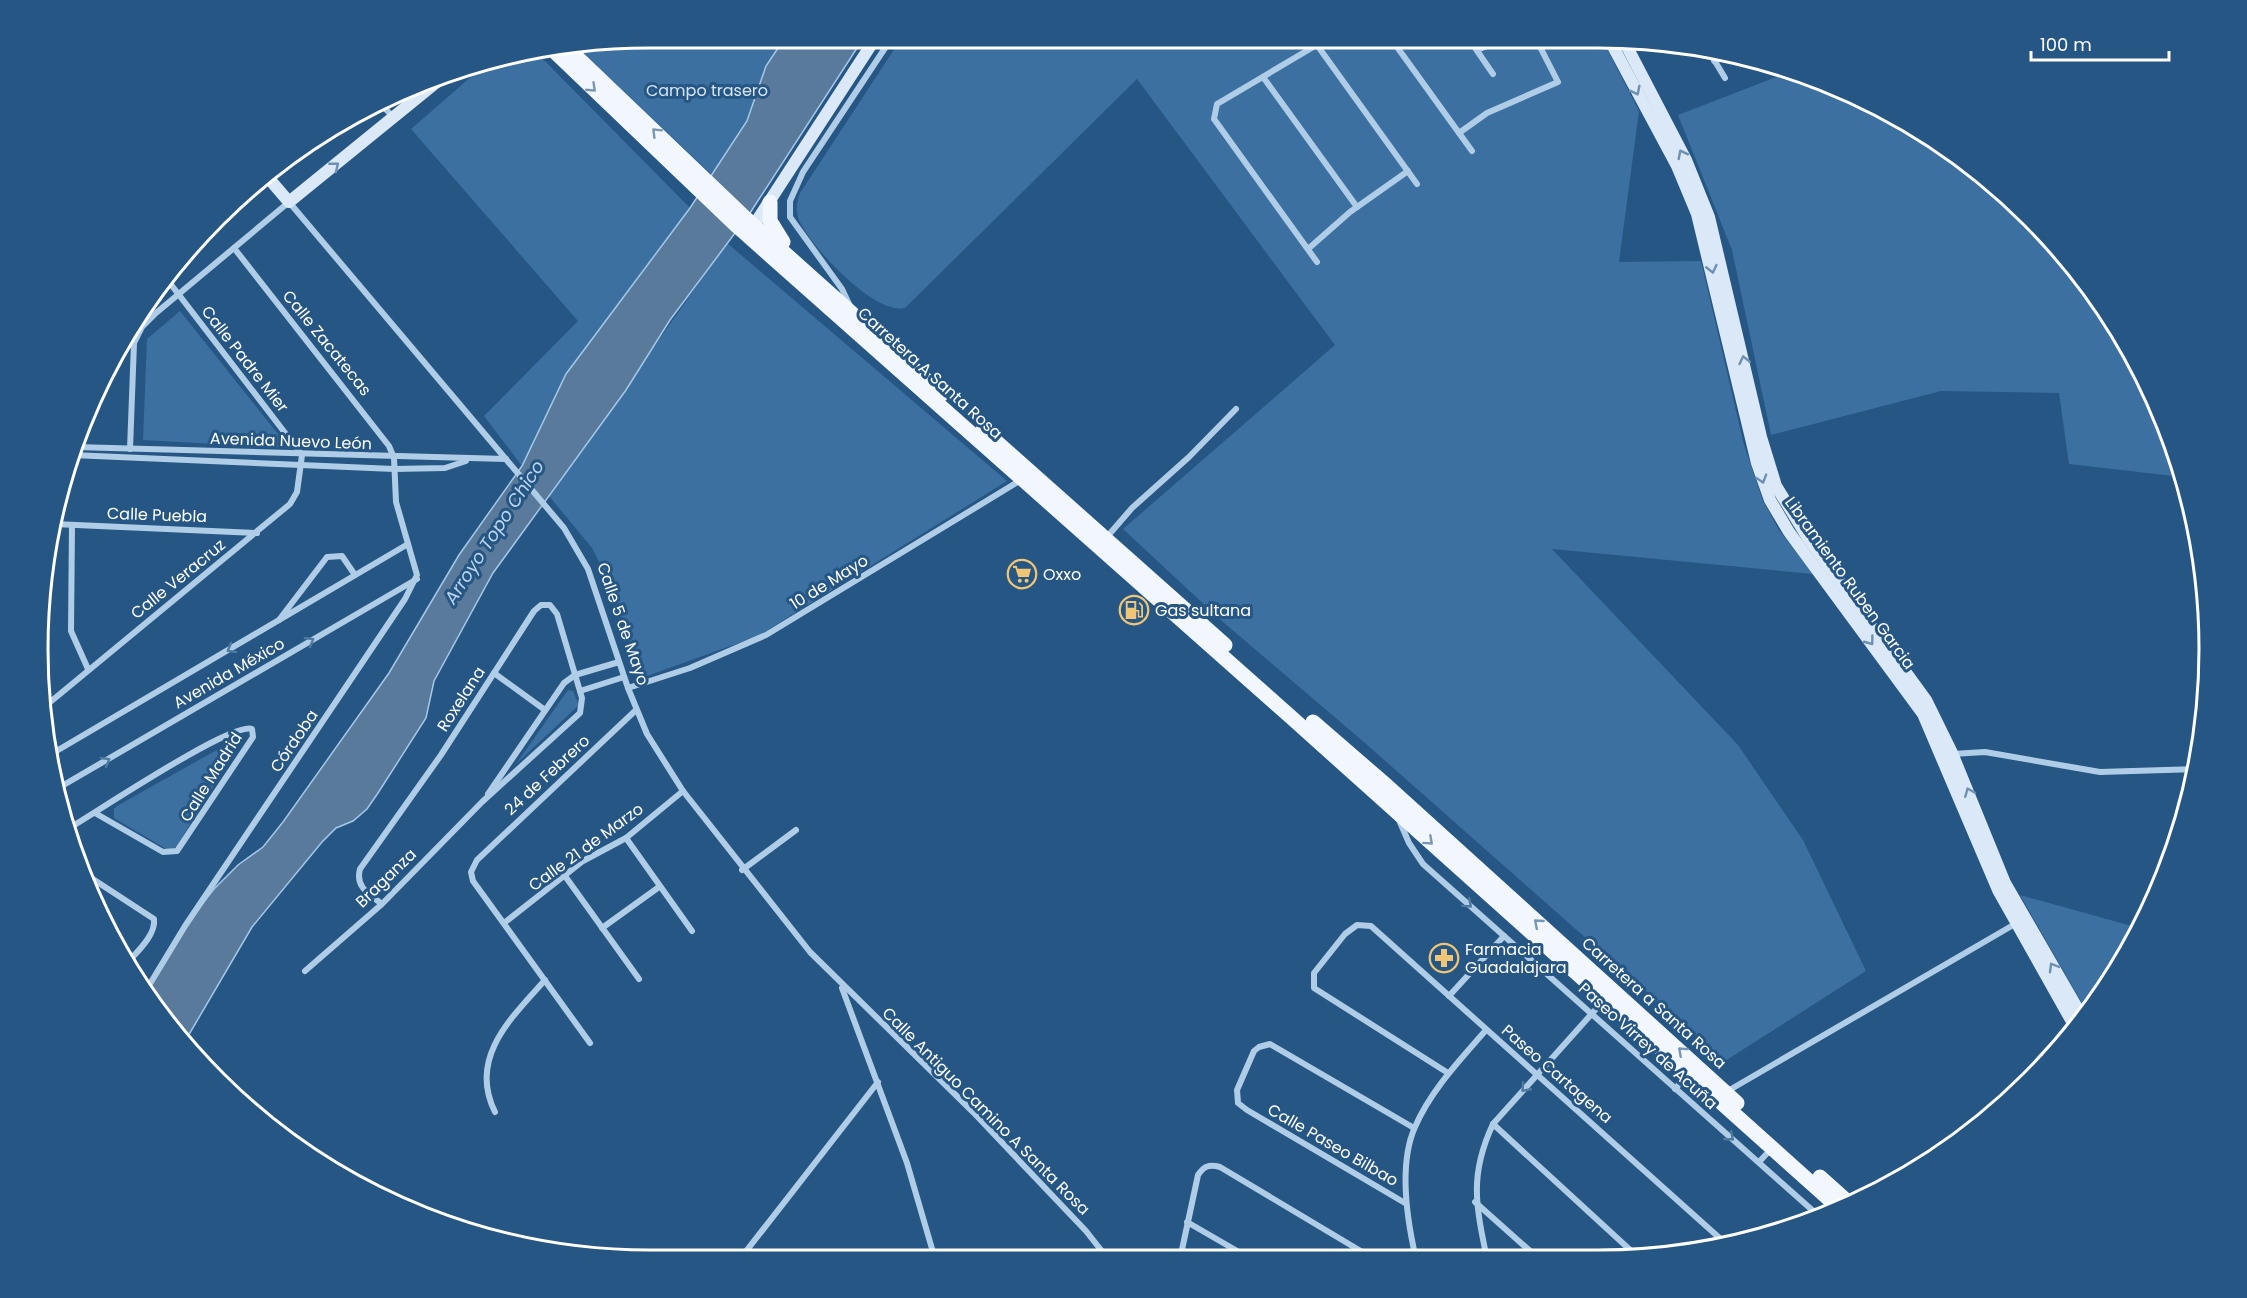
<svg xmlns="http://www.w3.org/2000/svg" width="2247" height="1298" font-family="Poppins,sans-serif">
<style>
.green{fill:#3b70a1}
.water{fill:#5a7a9b;stroke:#a4c8e8;stroke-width:1.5}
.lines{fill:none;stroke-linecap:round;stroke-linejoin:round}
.street{stroke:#b0cde8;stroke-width:6}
.secondary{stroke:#dae8f7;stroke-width:12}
.primary{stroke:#f2f7fe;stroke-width:15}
.oneway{stroke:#7896b5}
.oneway2{stroke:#6e90b2}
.oneway3{stroke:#4f7aa2}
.labels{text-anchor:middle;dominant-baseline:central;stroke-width:6;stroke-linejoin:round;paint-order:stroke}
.park-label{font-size:16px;fill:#d4e5f6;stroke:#265684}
.street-label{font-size:16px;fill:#fff;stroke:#265684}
.poi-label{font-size:16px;fill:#fff;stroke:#265684;text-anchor:start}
.water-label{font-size:18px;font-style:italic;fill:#bcd6ef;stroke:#265684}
.rim{fill:none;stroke:#fff;stroke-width:3}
</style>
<rect width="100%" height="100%" fill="#265684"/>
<!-- green -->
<g class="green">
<path d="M1602,39l37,72 -20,151 82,-1 43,184 19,56 16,29 34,44 -261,-25 186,196 65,95 63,131 -141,90 -360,-318 -142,-121 -100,-93 212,-184 -198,-266 -232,229c-30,8 -95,-62 -106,-88 -4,-9 -2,-19 1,-27l99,-151z"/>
<polygon points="782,42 766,66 747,121 712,175 573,43"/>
<polygon points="535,51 690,208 566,374 522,466 484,416 578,321 411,129 488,62"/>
<polygon points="1794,70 1937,140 2030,216 2106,309 2163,415 2182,477 2069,464 2059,393 1941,391 1771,435 1732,250 1678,115"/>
<polygon points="727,243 1007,481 758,636 639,679 610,583 592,548 549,496"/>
<polygon points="180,311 289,448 143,440 147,339"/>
<polygon points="568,690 573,691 579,705 516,764"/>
<polygon points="231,742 238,747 176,847 168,850 114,818 114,809 117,806"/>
<polygon points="2020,895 2139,928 2107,988 2087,1012"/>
</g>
<!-- water -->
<polygon class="water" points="782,42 861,42 750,213 670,320 626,390 493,573 434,681 426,718 378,793 367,809 353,821 336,828 322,842 252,927 184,1043 164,1022 145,992 185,926 214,889 238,865 263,847 283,822 389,673 459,555 522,466 566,374 690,208 747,121 766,66"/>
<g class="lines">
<!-- street -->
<g class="street">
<polyline points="1469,39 1493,74"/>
<polyline points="1392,40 1472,151"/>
<polyline points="1317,45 1417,184"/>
<polyline points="1477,50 1504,39"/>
<polyline points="1710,53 1725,78"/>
<polyline points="1714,61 1724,56"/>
<polyline points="1263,77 1357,207"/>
<polyline points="378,101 394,118"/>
<polyline points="1459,133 1487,113 1558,82 1536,39"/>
<polyline points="1308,249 1350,212 1408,171"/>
<polyline points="1317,262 1214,119 1217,104 1325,40"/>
<polyline points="850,306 842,289 790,217 790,201 803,172 889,42"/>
<polyline points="75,447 506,459"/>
<polyline points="130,449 134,343 142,327 156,313 289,202 564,528 588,569 628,688 647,734 683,791 810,952 973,1112 1086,1231 1108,1259"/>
<polyline points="72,455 394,469 445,468 466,461"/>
<polyline points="54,524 257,533"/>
<polyline points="72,525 71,631 88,669"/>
<polyline points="1106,538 1132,508 1189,457 1236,409"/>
<polyline points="279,620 327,557 342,556 355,575"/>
<polyline points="494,673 545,710"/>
<polyline points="628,688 690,668 766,635 1021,480"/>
<polyline points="580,691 624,677"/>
<polyline points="43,708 290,504 297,492 302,455 166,278"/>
<polyline points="1952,754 1985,752 2100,772 2198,769"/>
<polyline points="48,756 408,544"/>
<polyline points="55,790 417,579"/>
<polyline points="488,794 564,683 575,675 619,662"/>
<polyline points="1399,820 1409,843 1423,864 1820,1217"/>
<path d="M66,830c28,-16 166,-109 186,-101l1,8 -76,114 -14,1 -68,-39"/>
<polyline points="626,838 692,931"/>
<polyline points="742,870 796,830"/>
<path d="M82,872l72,47c2,15 -15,31 -25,42l-5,1"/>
<polyline points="565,876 639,979"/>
<polyline points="504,923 583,861 626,838 683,791"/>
<polyline points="602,928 659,887"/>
<path d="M305,971l77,-67 100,-102 98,-89 2,-15 -25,-84 -7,-9h-9l-7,6 -93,144 -81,114c-5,18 9,25 22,35"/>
<polyline points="842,988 907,1163 935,1259"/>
<polyline points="145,992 185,926 405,599 417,575 396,502 394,458 389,446 234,248"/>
<polyline points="1449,996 1504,936"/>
<polyline points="590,1043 473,881 471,872 477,860 636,710"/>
<polyline points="1448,1073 1314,988 1314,973 1345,934 1357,925 1371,926 1724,1242"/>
<polyline points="1675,1089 1688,1074"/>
<polyline points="1726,1092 2015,924"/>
<path d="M495,1112c-27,-54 16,-94 50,-132"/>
<polyline points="1493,1124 1640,1259"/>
<polyline points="1759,1162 1772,1148"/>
<polyline points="1475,1202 1539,1259"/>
<polyline points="1405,1203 1247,1110 1238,1103 1237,1090 1254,1051 1259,1047 1270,1044 1414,1128"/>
<polyline points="1187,1222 1251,1259"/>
<polyline points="740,1259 878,1082"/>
<path d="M1180,1259l18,-84c6,-9 11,-11 22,-8l154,92"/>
<path d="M1416,1259c-9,-39 -18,-94 -1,-132 16,-37 45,-67 71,-97"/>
<path d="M1487,1259c-11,-53 -18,-84 6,-135l112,-125"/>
</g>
<!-- secondary -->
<g class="secondary">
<polyline points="1609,39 1677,166 1697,214 1757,463 1770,500 1789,532 1923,714 1998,890 2075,1027"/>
<polyline points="1623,39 1686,160 1709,217 1761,437 1776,486 1808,538 1926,700 1952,753 2005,883 2083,1018"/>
<polyline points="265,174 289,202 449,72"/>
<polyline points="754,225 873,42"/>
</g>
<!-- primary -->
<g class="primary">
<polyline points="563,44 743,216 942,394"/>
<polyline points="550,47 737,226 1292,718 1839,1208"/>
<polyline points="770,202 770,221 783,242"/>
<polyline points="983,430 1225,645"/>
<polyline points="1313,722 1387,786 1737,1103"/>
<polyline points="1820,1177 1849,1203"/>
</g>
</g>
<!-- one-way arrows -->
<defs><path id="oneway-chevron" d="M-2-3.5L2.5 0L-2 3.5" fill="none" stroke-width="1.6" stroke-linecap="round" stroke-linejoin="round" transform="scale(1.5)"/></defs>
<g class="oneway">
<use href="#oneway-chevron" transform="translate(592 88) rotate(44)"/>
<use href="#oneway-chevron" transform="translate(656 132) rotate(-135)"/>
<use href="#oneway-chevron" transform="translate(1429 841) rotate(42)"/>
<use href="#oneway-chevron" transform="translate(1538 923) rotate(-139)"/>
<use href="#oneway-chevron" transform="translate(1682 1051) rotate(-138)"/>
</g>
<g class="oneway2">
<use href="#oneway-chevron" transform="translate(1636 91) rotate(63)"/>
<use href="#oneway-chevron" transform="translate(1682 154) rotate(-117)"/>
<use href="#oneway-chevron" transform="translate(335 166) rotate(-39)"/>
<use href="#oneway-chevron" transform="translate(1712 269) rotate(77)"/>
<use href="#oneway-chevron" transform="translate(1744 360) rotate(-103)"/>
<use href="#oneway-chevron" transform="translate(1762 479) rotate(73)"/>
<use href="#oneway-chevron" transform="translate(1870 641) rotate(53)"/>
<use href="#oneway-chevron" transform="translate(1969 792) rotate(-112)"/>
<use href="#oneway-chevron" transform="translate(2053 967) rotate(-120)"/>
</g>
<g class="oneway3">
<use href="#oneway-chevron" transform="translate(310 641) rotate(-30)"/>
<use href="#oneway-chevron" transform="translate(231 649) rotate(150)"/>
<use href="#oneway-chevron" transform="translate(106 761) rotate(-30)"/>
<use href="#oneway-chevron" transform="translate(1468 904) rotate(42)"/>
<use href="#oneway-chevron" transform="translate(1525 1088) rotate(132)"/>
<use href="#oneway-chevron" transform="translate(1730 1137) rotate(41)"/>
</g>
<!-- icons -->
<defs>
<g id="supermarket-ring" transform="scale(1.5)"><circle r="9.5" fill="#265684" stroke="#f0c575" stroke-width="1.5"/><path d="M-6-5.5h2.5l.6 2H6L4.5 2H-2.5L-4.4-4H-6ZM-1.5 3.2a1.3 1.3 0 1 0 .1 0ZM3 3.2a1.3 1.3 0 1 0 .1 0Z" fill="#f0c575"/></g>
<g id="fuel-ring" transform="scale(1.5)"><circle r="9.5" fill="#265684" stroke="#f0c575" stroke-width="1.5"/><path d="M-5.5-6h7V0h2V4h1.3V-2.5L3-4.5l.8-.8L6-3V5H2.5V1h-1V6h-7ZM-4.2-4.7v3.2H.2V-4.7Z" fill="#f0c575"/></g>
<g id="pharmacy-ring" transform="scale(1.5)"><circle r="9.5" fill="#265684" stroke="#f0c575" stroke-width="1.5"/><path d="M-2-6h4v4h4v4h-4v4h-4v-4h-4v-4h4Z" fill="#f0c575"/></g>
</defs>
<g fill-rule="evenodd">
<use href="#supermarket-ring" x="1022" y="574"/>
<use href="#fuel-ring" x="1134" y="610"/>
<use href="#pharmacy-ring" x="1444" y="958"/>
</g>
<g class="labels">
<!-- park labels -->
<g class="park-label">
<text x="707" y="90">Campo trasero</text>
</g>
<!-- street labels -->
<g class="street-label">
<text transform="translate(327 343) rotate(51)">Calle Zacatecas</text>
<text transform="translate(245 359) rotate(52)">Calle Padre Mier</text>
<text transform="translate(930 373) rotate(42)">Carretera A Santa Rosa</text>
<text transform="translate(291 441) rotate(2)">Avenida Nuevo León</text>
<text transform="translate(157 515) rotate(2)">Calle Puebla</text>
<text transform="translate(178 579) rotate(-39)">Calle Veracruz</text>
<text transform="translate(829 582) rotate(-32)">10 de Mayo</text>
<text transform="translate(1850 583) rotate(54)">Libramiento Ruben Garcia</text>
<text transform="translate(623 624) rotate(71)">Calle 5 de Mayo</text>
<text transform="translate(229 673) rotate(-30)">Avenida México</text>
<text transform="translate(461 699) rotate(-57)">Roxelana</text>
<text transform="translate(294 741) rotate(-56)">Córdoba</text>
<text transform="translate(547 775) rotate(-43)">24 de Febrero</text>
<text transform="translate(211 777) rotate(-58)">Calle Madrid</text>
<text transform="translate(586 847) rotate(-36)">Calle 21 de Marzo</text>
<text transform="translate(386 878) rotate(-44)">Braganza</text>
<text transform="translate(1654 1003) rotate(42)">Carretera a Santa Rosa</text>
<text transform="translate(1648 1046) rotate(42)">Paseo Virrey de Acuña</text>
<text transform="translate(1557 1074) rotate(41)">Paseo Cartagena</text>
<text transform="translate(986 1111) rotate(45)">Calle Antiguo Camino A Santa Rosa</text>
<text transform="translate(1333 1145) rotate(30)">Calle Paseo Bilbao</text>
</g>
<!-- poi labels -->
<g class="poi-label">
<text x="1043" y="574">Oxxo</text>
<text x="1155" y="610">Gas sultana</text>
<text x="1465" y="949">Farmacia<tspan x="1465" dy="18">Guadalajara</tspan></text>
</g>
<!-- water labels -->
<g class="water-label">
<text transform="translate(494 532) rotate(-57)">Arroyo Topo Chico</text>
</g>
</g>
<!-- crop -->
<path d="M0 0H2247V1298H0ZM649 48H1598A601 601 0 0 1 2199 649V649A601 601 0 0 1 1598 1250H649A601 601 0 0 1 48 649V649A601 601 0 0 1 649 48Z" fill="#265684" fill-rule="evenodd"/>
<path class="rim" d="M649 48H1598A601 601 0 0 1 2199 649V649A601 601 0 0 1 1598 1250H649A601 601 0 0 1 48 649V649A601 601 0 0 1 649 48Z"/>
<!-- scale -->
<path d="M2031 51v9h138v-9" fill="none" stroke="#ffffff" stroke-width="3"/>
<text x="2040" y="51" font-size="18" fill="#ffffff" stroke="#265684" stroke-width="4.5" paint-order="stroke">100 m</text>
</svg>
